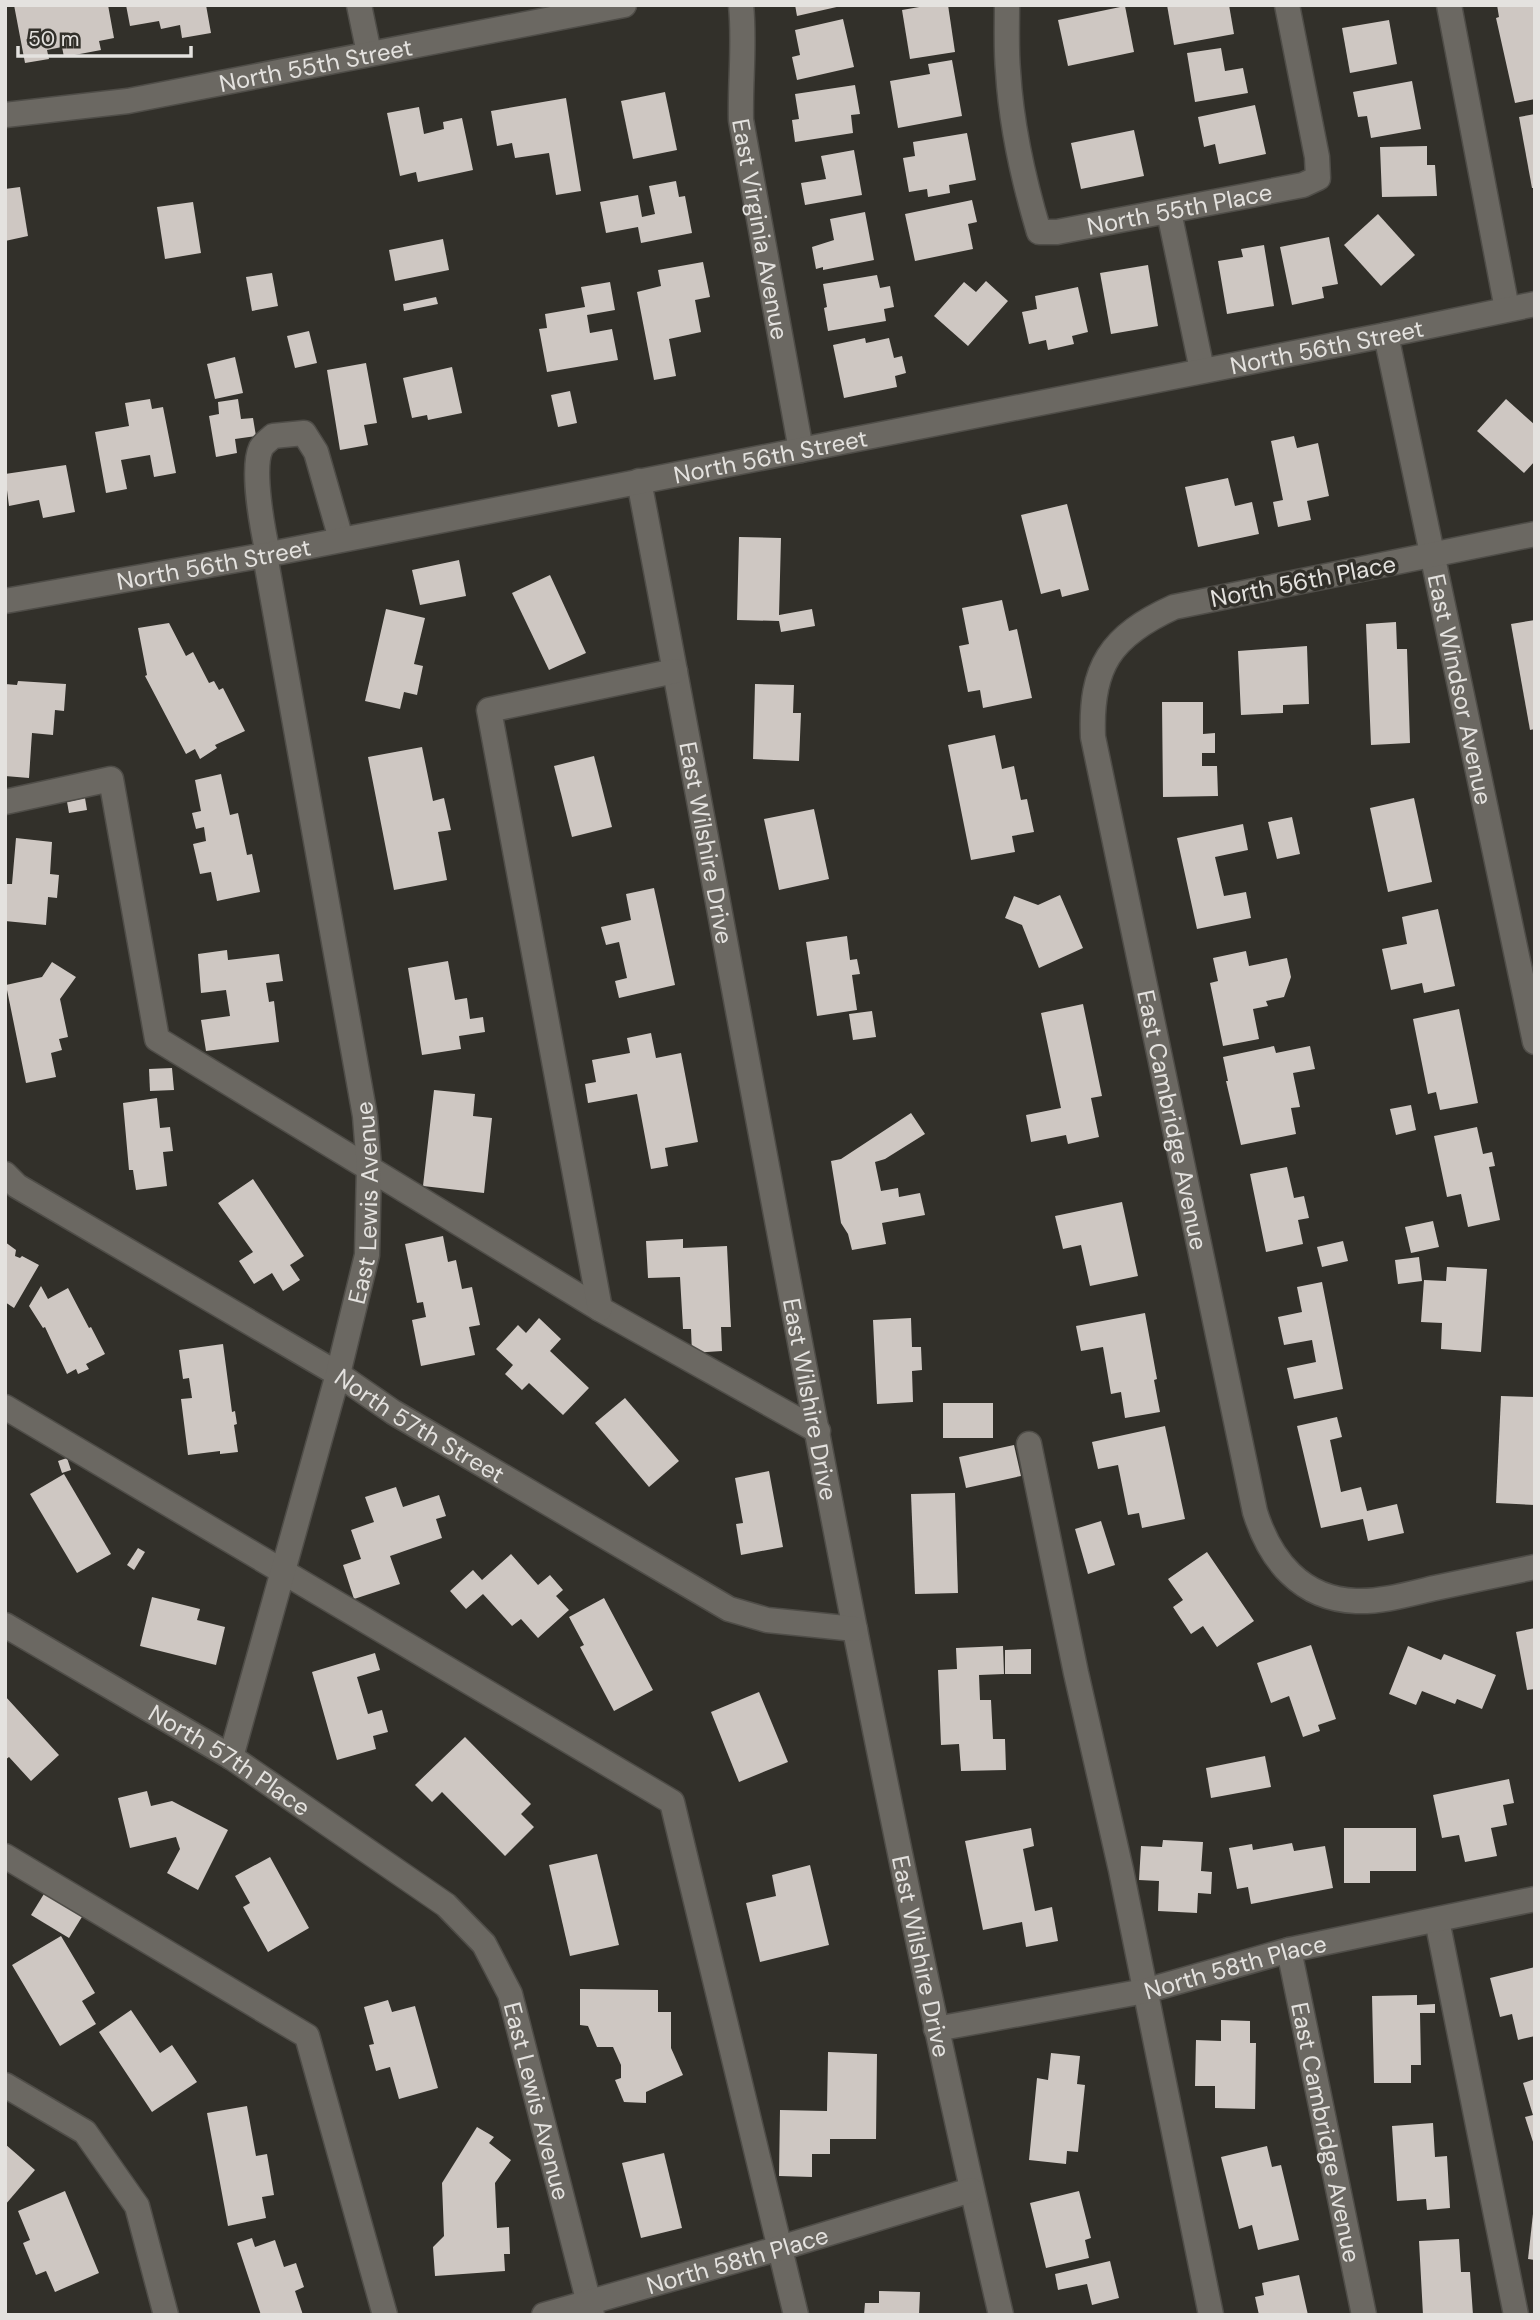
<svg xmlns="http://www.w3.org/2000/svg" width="1540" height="2320" font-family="'DM Sans',sans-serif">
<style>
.building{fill:#cec7c2}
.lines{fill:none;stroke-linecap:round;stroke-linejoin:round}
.minor-casing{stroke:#4f4d48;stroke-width:27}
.minor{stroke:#6b6862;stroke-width:24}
.labels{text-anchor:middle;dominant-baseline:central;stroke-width:7;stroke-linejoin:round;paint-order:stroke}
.street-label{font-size:24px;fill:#e4e2df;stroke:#32302a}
</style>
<rect width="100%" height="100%" fill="#32302a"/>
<!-- building -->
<g class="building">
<polygon points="14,5 108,5 114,38 99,41 101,50 64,57 62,47 47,50 49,59 25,63"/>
<polygon points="126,5 206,5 211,33 182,38 180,25 161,29 159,21 130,26"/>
<polygon points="795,5 841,5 841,6 797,16"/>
<polygon points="931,5 948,5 955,52 910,59 902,10"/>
<polygon points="1167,5 1229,5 1234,34 1174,45"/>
<polygon points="1497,5 1535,5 1535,99 1515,103 1496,18 1499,17"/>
<polygon points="1125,6 1134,52 1068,66 1058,20"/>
<polygon points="843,19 854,67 797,80 792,57 800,55 795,30"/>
<polygon points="1389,20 1397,64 1350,73 1342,28"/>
<polygon points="1221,48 1225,71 1243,68 1248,93 1195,102 1187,53"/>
<polygon points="952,60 962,116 898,128 890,81 930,74 928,64"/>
<polygon points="1412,81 1421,129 1371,138 1367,116 1358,117 1353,92"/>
<polygon points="855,85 860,114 851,115 853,133 795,142 792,120 799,119 795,94"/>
<polygon points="665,92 677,150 633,159 621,101"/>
<polygon points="566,98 581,191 556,195 549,153 515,158 512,143 497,146 491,111"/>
<polygon points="1255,105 1266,154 1219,164 1215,144 1204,147 1198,117"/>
<polygon points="419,107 424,134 444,129 443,122 462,118 473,170 418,182 416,172 400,176 387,113"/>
<polygon points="1535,114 1535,188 1532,188 1519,117"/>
<polygon points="1134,130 1144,176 1081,189 1071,143"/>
<polygon points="967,133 976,180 949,185 950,193 928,197 927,189 909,192 903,158 915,156 913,142"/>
<polygon points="1427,146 1427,165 1435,165 1437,196 1382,197 1380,147"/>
<polygon points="854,150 862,195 805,205 801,183 826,179 821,156"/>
<polygon points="676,181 679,197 685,196 692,233 641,243 638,227 606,233 600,202 638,195 642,217 655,214 649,186"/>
<polygon points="20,187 28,236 5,241 5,189"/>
<polygon points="972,200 977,222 968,224 973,249 915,261 905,214"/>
<polygon points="193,202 201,253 165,259 157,207"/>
<polygon points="865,212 874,260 823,270 823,267 816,269 812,247 834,240 830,219"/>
<polygon points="1378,214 1415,255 1381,286 1344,245"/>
<polygon points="1329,237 1338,284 1322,287 1324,298 1292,305 1280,247"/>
<polygon points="443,239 449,270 395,281 389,250"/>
<polygon points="1264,245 1274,306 1227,314 1218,261 1243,257 1241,249"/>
<polygon points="703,262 710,297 695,300 701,332 669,339 676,376 654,380 637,292 661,286 658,270"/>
<polygon points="1148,265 1158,326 1111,334 1100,273"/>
<polygon points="272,273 278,306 252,311 246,277"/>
<polygon points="877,275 880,288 890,286 894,307 884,309 886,321 828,331 824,308 827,307 823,284"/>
<polygon points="986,281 1008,301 968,346 934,316 964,282 976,292"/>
<polygon points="610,282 615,310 587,315 590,333 612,329 618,360 547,372 539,329 547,328 545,314 585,307 581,287"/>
<polygon points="1078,287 1088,332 1072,336 1074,344 1048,350 1046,340 1029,344 1022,312 1037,309 1035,296"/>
<polygon points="436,297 438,304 404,311 403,304"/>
<polygon points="309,331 317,363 295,368 287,336"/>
<polygon points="865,338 866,343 889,338 894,358 902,356 906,373 895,376 897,387 844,398 833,345"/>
<polygon points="235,357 243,393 215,399 207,364"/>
<polygon points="366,363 377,423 364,425 368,445 340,450 327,370"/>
<polygon points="452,367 462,413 428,420 427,415 412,418 403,378"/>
<polygon points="570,391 577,423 558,427 551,395"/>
<polygon points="150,399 152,409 163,407 176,473 154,477 150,455 121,460 127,489 106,493 95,432 129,426 125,403"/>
<polygon points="238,399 241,419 253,418 256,436 235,439 237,453 216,457 209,416 219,414 218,402"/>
<polygon points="1506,399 1535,425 1535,461 1524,473 1477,431"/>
<polygon points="1294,436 1297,448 1318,443 1329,496 1307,501 1311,520 1278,527 1273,502 1283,500 1271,441"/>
<polygon points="66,465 75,512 43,518 39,500 9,506 5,474"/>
<polygon points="1228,478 1235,506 1252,502 1259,534 1198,547 1185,487"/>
<polygon points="1067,504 1089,590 1062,597 1060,589 1041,594 1021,515"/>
<polygon points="739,537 781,538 779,615 812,609 815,626 781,632 779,621 737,620"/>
<polygon points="459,560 466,596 420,605 412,570"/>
<polygon points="550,575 586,653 549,670 512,593"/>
<polygon points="1002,600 1009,631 1017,629 1032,698 983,708 980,690 968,692 959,646 969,644 962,608"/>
<polygon points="386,609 425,618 414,664 423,666 417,695 404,692 400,709 365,701"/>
<polygon points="1535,620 1535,729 1530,730 1511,624"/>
<polygon points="1396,622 1397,649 1407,649 1410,743 1371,745 1366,624"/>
<polygon points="169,623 186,656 193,652 209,683 214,681 219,690 223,688 245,731 215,745 217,748 200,759 195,749 186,754 145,676 147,675 138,628"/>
<polygon points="1307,646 1309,704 1283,705 1283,713 1241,715 1238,651"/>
<polygon points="18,681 66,684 64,711 55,710 53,735 32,733 29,778 5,776 5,684 17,685"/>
<polygon points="755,684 794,685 793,713 801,713 799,761 753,759"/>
<polygon points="1162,702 1203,702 1203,734 1215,733 1215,753 1202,753 1202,766 1217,766 1218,796 1163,797"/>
<polygon points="995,735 1002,769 1014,766 1021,800 1027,799 1034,832 1012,836 1015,852 971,860 948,745"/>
<polygon points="422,747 433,801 444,798 451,830 438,832 447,880 394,890 368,757"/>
<polygon points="594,756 612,827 572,837 554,766"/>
<polygon points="221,774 230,815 238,813 247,855 252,854 260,892 217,901 211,872 200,874 193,844 206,841 204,827 196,829 192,813 201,811 195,780"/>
<polygon points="85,798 87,810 69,813 67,802"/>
<polygon points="1414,798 1432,882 1388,892 1370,808"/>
<polygon points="814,809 829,879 779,890 764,819"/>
<polygon points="1292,817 1300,854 1277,859 1268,822"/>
<polygon points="1243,824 1248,850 1215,857 1224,896 1246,892 1251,918 1197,929 1177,838"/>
<polygon points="16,838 52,842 50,874 59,875 57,898 48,897 46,925 5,921 6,884 12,884"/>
<polygon points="654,888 675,985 619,998 615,981 627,978 619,942 606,945 601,927 631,920 626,894"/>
<polygon points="1060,895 1083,948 1039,968 1022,925 1005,918 1014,896 1038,905"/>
<polygon points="1438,909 1455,986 1424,993 1422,983 1391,990 1382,949 1407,944 1402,917"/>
<polygon points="847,936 850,960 857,959 860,974 852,975 857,1010 817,1016 806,942"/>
<polygon points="227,950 228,960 279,954 283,981 266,983 269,1002 274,1001 279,1042 206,1051 201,1020 230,1016 226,990 201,993 198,954"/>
<polygon points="1246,951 1249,966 1287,958 1291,977 1284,997 1266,1001 1268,1006 1253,1009 1259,1039 1223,1046 1210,983 1218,981 1213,958"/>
<polygon points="448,961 455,1000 467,998 470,1019 483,1017 485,1032 459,1036 461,1049 422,1055 408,968"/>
<polygon points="52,962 76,977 60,999 68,1037 59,1039 62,1050 51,1053 56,1077 26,1083 6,985 42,977"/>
<polygon points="1083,1004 1102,1096 1091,1098 1099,1137 1068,1144 1066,1135 1031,1142 1026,1115 1061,1108 1041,1013"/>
<polygon points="1459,1009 1478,1103 1440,1110 1436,1092 1428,1094 1413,1019"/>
<polygon points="872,1011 876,1037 853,1040 849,1014"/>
<polygon points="651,1033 656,1058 681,1053 698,1142 665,1148 668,1166 651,1169 637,1094 588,1103 585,1084 596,1082 592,1060 630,1053 627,1038"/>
<polygon points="1274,1046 1276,1053 1310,1046 1315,1069 1293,1073 1300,1107 1291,1108 1296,1134 1241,1145 1226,1081 1228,1081 1223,1057"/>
<polygon points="172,1068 174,1090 150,1091 149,1069"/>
<polygon points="434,1090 475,1094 473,1116 492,1118 484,1193 423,1186"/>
<polygon points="157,1098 160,1128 170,1127 173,1151 163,1152 167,1186 136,1190 133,1170 129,1170 123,1103"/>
<polygon points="1411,1105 1416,1130 1396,1135 1390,1109"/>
<polygon points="911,1113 925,1134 885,1159 875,1162 881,1191 898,1188 899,1197 920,1193 925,1215 882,1223 886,1244 852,1250 848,1234 841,1223 831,1161 841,1159"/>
<polygon points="1477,1127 1483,1154 1492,1152 1495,1166 1489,1167 1500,1220 1468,1227 1461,1194 1447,1197 1434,1136"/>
<polygon points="1287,1167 1294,1198 1304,1196 1309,1218 1298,1220 1303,1244 1266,1252 1250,1174"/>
<polygon points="253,1179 304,1256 290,1265 300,1280 283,1291 272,1273 254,1284 239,1261 253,1252 218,1203"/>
<polygon points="1122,1202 1138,1276 1090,1286 1081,1245 1063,1249 1055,1216"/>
<polygon points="1433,1221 1439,1247 1411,1253 1405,1227"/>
<polygon points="443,1236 448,1262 456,1260 462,1289 472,1287 480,1325 469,1327 475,1355 421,1366 412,1320 426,1317 423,1302 417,1303 405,1244"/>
<polygon points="683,1239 683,1248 727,1246 731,1327 721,1327 722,1351 692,1353 691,1329 683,1329 680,1277 648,1278 646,1241"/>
<polygon points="1343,1241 1348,1261 1322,1267 1317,1247"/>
<polygon points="5,1242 16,1250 15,1256 20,1258 22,1256 39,1265 14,1308 5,1302"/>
<polygon points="1419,1257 1422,1281 1398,1284 1395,1260"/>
<polygon points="1447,1267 1487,1269 1481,1352 1441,1349 1442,1323 1421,1322 1424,1280 1446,1281"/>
<polygon points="1322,1282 1343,1389 1294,1399 1287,1368 1316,1362 1312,1340 1284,1345 1278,1317 1302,1312 1297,1287"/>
<polygon points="41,1286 48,1299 68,1288 89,1328 91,1327 105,1354 86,1364 89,1369 78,1374 76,1369 67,1374 45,1327 43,1328 29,1306"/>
<polygon points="1145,1313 1157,1379 1154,1380 1160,1412 1125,1418 1121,1392 1111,1394 1103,1347 1081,1351 1076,1326"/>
<polygon points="539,1318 561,1339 550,1351 589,1388 563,1415 529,1383 522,1390 505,1374 513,1365 496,1349 518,1325 526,1333"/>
<polygon points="911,1318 912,1347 921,1347 922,1370 912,1371 913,1402 877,1404 873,1320"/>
<polygon points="223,1344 232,1412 235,1411 237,1424 234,1425 238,1452 220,1454 220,1451 188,1455 181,1399 192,1398 189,1378 183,1379 179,1350"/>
<polygon points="1501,1396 1535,1397 1535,1505 1496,1503"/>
<polygon points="625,1398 679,1461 649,1487 595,1423"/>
<rect x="943" y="1403" width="50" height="35"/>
<polygon points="1337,1417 1342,1437 1330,1440 1341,1492 1361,1487 1367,1511 1397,1504 1404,1533 1368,1541 1363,1519 1321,1528 1297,1426"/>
<polygon points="1165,1426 1185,1519 1142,1528 1139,1513 1128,1515 1118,1465 1098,1469 1092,1442"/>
<polygon points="1014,1445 1021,1476 966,1488 959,1457"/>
<polygon points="67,1458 71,1470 62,1473 58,1461"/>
<polygon points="769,1471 783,1547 741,1555 736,1524 743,1523 735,1478"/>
<polygon points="64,1474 111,1554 77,1573 30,1494"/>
<polygon points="396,1487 403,1507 439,1495 446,1516 436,1519 442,1538 390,1556 400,1584 354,1599 343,1565 361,1559 351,1530 374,1522 365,1497"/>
<polygon points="955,1493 958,1593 915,1594 911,1494"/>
<polygon points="1101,1521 1115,1565 1088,1574 1075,1529"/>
<polygon points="138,1548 145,1552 134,1570 127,1565"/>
<polygon points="1207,1552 1254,1621 1217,1647 1203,1626 1191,1634 1173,1607 1183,1600 1168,1579"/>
<polygon points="511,1554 538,1585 550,1575 563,1590 556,1596 569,1610 538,1638 521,1619 512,1626 483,1594 466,1609 450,1591 473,1570 482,1580"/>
<polygon points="152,1597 200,1609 197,1620 225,1627 216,1665 140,1646"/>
<polygon points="604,1598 653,1690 614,1711 580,1647 584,1645 569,1617"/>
<polygon points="1535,1628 1535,1689 1527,1690 1516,1632"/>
<polygon points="1311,1645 1336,1719 1318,1725 1320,1731 1303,1737 1289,1696 1271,1703 1257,1663"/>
<polygon points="1003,1646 1004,1674 979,1675 980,1700 991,1700 993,1739 1005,1739 1006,1770 961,1771 959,1744 941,1745 938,1670 957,1669 956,1648"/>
<polygon points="1408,1646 1441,1660 1444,1654 1496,1675 1482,1709 1457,1699 1455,1704 1422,1691 1416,1705 1389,1694"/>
<polygon points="1031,1649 1031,1674 1005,1674 1005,1650"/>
<polygon points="375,1653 380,1670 357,1677 368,1714 382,1710 388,1732 373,1736 376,1749 337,1760 312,1672"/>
<polygon points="759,1692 788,1762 739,1782 711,1712"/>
<polygon points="5,1696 59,1755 31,1781 9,1757 5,1760"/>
<polygon points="465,1737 531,1804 521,1814 534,1827 505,1856 442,1792 432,1802 415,1785"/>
<polygon points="1265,1756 1271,1787 1211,1798 1206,1768"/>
<polygon points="1509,1779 1514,1803 1503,1805 1507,1825 1491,1828 1497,1856 1465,1862 1459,1835 1442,1838 1433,1795"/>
<polygon points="147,1791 151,1806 172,1801 228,1830 198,1890 167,1873 180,1849 176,1837 130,1848 118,1798"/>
<polygon points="1031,1828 1034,1846 1023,1849 1035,1911 1052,1907 1058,1941 1026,1947 1022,1922 983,1930 965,1841"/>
<polygon points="1344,1828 1416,1828 1416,1871 1370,1871 1370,1883 1344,1883"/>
<polygon points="1163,1840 1203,1842 1201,1871 1212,1872 1211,1894 1198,1893 1197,1913 1158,1911 1159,1881 1139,1880 1141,1846 1162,1847"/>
<polygon points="1292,1843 1294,1851 1325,1846 1333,1888 1251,1904 1248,1887 1237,1889 1229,1848 1252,1844 1253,1850"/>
<polygon points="597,1854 619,1945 570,1956 549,1865"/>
<polygon points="270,1857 309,1928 268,1952 243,1907 250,1903 235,1876"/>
<polygon points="810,1865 829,1945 760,1962 746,1903 776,1896 772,1875"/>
<polygon points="47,1889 85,1912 69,1938 31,1915"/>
<polygon points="61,1936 95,1993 82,2001 96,2024 60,2046 12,1965"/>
<polygon points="1535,1967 1535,2036 1518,2040 1512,2014 1500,2017 1490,1978"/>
<polygon points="580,1989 658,1990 658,2012 671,2012 671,2048 683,2075 646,2092 646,2103 624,2102 615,2080 621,2078 621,2065 613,2047 597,2047 588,2026 580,2025"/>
<polygon points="1417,1995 1417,2005 1435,2004 1435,2013 1420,2013 1421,2065 1411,2065 1411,2083 1374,2083 1372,1996"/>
<polygon points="388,2000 392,2012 415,2006 438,2088 399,2099 390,2067 376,2071 369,2045 374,2044 364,2007"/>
<polygon points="131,2010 160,2053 172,2045 197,2082 152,2112 99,2032"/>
<polygon points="1221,2020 1250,2021 1250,2043 1256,2043 1255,2109 1215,2108 1215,2086 1195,2086 1196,2040 1221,2041"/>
<polygon points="828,2052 877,2054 876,2139 830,2139 830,2154 812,2154 812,2177 779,2176 780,2110 827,2111"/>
<polygon points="1051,2053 1080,2056 1077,2084 1085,2085 1078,2152 1067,2151 1066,2164 1029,2160 1037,2078 1048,2080"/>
<polygon points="1535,2079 1535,2145 1534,2145 1525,2117 1533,2115 1523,2083"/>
<polygon points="247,2106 256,2156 267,2154 274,2195 262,2197 266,2218 228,2226 207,2113"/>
<polygon points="1433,2123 1435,2157 1447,2156 1450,2208 1427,2210 1426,2199 1397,2201 1392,2126"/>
<polygon points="477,2127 494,2137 489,2143 511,2160 495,2183 497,2228 509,2227 510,2254 504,2254 505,2271 435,2276 433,2247 444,2236 442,2183"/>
<polygon points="5,2144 35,2170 5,2205"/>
<polygon points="1267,2146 1272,2167 1281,2165 1299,2240 1258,2250 1252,2225 1239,2229 1221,2157"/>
<polygon points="664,2153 682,2228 641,2238 622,2163"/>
<polygon points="65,2191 99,2273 55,2292 46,2271 36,2275 23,2243 30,2240 18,2211"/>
<polygon points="1079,2191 1091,2238 1085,2240 1089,2258 1046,2268 1030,2203"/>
<polygon points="1533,2214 1535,2214 1535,2260 1528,2259"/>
<polygon points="252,2238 255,2247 275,2240 284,2267 296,2263 304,2287 295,2291 303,2315 261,2315 237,2243"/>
<polygon points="1459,2239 1461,2272 1470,2272 1473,2315 1423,2315 1419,2241"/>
<polygon points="1110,2261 1119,2298 1092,2305 1087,2284 1058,2290 1055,2274"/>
<polygon points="1299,2275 1308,2315 1259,2315 1255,2297 1264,2295 1262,2283"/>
<polygon points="879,2291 920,2292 919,2315 864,2315 865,2303 879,2303"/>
</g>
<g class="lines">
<!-- minor casing -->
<g class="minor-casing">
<g id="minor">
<polyline points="359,5 369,53"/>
<path id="s1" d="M741,5c4,38 -1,76 0,115l60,330"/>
<path id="s2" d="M1007,5c0,22 -1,44 1,66 3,52 16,111 31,161h18l246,-47 15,-7 -1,-21 -30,-152"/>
<polyline points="1449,5 1507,309"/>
<path id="s3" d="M5,115l123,-14 496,-96"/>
<polyline points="1169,212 1202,370"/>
<path id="s4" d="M1386,335l149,707"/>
<path id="s5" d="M639,481c117,611 220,1227 362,1834"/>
<path id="s6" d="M1535,534l-361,73c-64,29 -84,60 -81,130l162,775c15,48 46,87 101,89 26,1 53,-7 79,-13 33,-7 67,-14 100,-21"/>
<path d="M268,554c-5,-23 -17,-85 -7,-106 2,-4 9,-9 12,-12l31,-3 12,19 25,87"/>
<path id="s7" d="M5,601l260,-46 536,-105 585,-115 149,-31"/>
<polyline points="5,802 111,779 157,1039 600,1309 818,1431"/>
<path id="s8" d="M5,1174l12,12 280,164 41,24 55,38 336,197 38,11 88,9"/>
<polyline points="600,1309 489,710 675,671"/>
<polyline points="5,1407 672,1802 796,2315"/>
<polyline points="1029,1444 1076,1673 1121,1870 1211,2315"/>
<path id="s9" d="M5,1625l226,132 215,148 38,39 26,50 82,321"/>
<path id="s10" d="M231,1757l107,-383 29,-119 2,-88 -4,-51 -100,-561"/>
<polyline points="5,1856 307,2036 385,2315"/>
<polyline points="1437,1920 1516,2315"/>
<path id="s11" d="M1289,1950l75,365"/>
<path id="s12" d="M936,2029l209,-38 144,-41 246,-51"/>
<polyline points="5,2085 85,2132 137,2206 166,2315"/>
<path id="s13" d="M544,2315l236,-67 191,-58"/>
</g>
</g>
<!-- minor -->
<use href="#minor" class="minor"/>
</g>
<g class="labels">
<!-- street labels -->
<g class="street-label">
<text stroke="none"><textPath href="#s3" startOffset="315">North 55th Street</textPath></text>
<text stroke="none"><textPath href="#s2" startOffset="373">North 55th Place</textPath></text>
<text stroke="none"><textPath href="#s1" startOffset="226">East Virginia Avenue</textPath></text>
<text stroke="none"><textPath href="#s7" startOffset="1346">North 56th Street</textPath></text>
<text stroke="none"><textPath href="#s7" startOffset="779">North 56th Street</textPath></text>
<text stroke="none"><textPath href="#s7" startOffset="212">North 56th Street</textPath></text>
<text transform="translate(1303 581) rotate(-11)">North 56th Place</text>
<text stroke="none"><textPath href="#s4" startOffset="362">East Windsor Avenue</textPath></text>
<text stroke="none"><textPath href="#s5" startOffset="368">East Wilshire Drive</textPath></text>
<text stroke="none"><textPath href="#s6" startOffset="926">East Cambridge Avenue</textPath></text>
<text stroke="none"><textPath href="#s10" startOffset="572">East Lewis Avenue</textPath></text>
<text stroke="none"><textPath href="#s5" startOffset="934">East Wilshire Drive</textPath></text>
<text stroke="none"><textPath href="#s8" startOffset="486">North 57th Street</textPath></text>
<text stroke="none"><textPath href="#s9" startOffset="262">North 57th Place</textPath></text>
<text stroke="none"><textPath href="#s5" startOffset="1502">East Wilshire Drive</textPath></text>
<text stroke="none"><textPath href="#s12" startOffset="306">North 58th Place</textPath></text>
<text stroke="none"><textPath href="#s9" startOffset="744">East Lewis Avenue</textPath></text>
<text stroke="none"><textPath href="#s11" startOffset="186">East Cambridge Avenue</textPath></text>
<text stroke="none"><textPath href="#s13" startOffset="201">North 58th Place</textPath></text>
</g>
</g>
<!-- border -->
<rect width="1540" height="2320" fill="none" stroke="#e4e2df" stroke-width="14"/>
<!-- scale -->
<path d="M18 46v10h173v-10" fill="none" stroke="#e4e2df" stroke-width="3.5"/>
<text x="28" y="46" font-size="21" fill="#e4e2df" stroke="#32302a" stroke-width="5" paint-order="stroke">50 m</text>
</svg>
